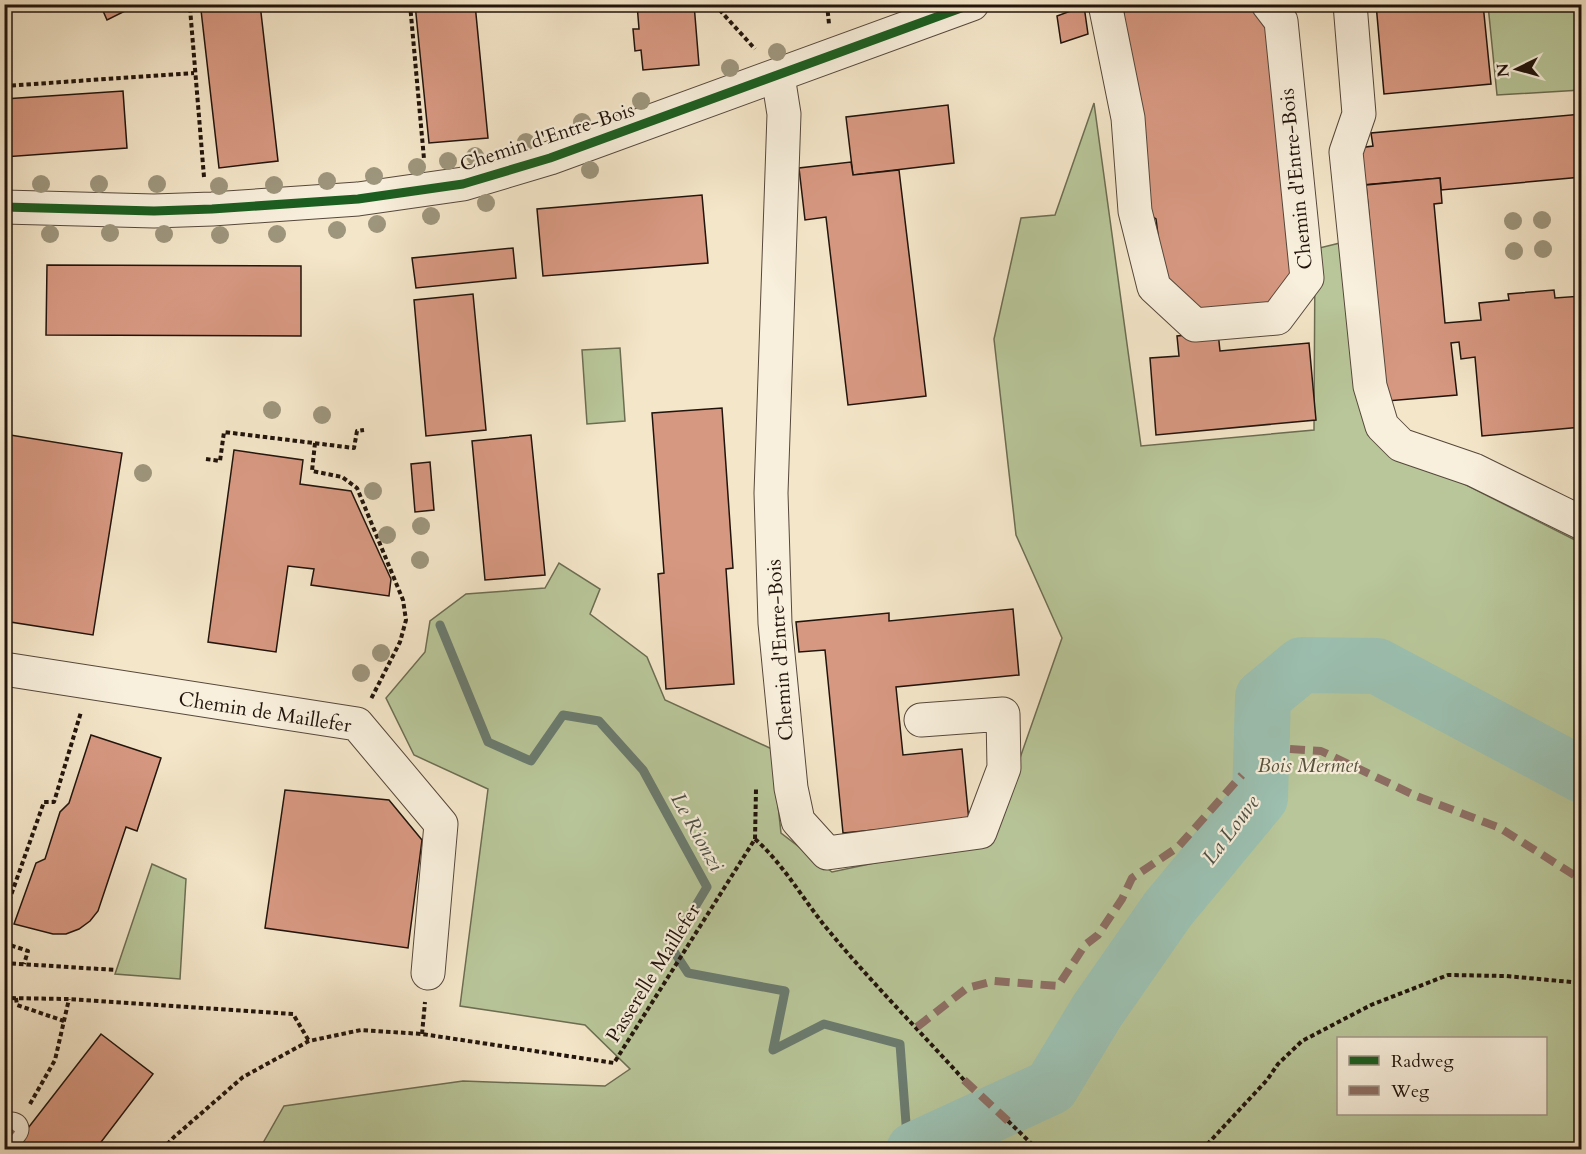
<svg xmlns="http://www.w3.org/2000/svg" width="1586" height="1154" font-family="Cardo,serif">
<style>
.green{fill:#b8c699;stroke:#6c6d52;stroke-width:1.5;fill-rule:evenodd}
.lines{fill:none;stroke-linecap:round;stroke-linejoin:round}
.stream{stroke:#6b7b6f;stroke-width:9}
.river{stroke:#9cc0b1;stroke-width:56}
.building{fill:#d79881;stroke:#21140c;stroke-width:1.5}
.minor-casing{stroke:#56483b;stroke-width:35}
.path{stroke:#21140c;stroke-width:4;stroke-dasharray:4.5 3;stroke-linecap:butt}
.minor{stroke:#f8efdc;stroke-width:33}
.quiet{stroke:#8d6e63;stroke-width:8;stroke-dasharray:15 8;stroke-linecap:butt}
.cycleway-casing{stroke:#f8efdc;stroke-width:13}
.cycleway{stroke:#1b5e20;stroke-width:9}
.tree{fill:#9d957c}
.labels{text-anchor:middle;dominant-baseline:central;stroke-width:4.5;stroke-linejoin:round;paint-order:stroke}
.street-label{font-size:20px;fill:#21140c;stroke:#f8efdc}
.park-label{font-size:20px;font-style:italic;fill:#56523d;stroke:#f8efdc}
.water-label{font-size:21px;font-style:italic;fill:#4c5046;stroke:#f8efdc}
</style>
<rect width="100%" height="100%" fill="#f4e6c9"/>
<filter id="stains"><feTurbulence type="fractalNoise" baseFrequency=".00333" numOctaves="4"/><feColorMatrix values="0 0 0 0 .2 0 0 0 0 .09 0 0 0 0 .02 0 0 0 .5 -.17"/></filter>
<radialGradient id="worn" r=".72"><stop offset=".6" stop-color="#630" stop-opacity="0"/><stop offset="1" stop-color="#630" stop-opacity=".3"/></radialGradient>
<!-- green -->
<g class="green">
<polygon points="1488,5 1581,5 1581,90 1497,95"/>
<path d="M1094,103l47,343 173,-16 1,-181 25,-6 37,197 204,103v606l-1322,1 25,-44 179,-25 142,5 25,-17 -45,-44 -125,-19 28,-217 -74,-34 -28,-57 39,-46 5,-31 36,-27 79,-6 14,-25 41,26 -10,25 57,43 18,43 107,49 9,84 51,39 160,-34 70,-200 -46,-103 -22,-196 27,-121 34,-3zM1338,1038h208v76h-208z"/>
<polygon points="620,348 625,421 587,424 582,350"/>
<polygon points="152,864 186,879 180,979 115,974"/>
</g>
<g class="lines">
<!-- stream -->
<polyline class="stream" points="440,625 488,742 531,761 563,715 599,721 643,770 707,887 671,947 688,973 785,991 773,1050 824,1024 900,1044 908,1150"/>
<!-- river -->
<polyline class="river" points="914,1150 1051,1087 1097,1011 1168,909 1260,798 1263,697 1302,665 1377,666 1582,775"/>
</g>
<!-- building -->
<g class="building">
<polygon points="100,4 139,4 107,20"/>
<polygon points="244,4 260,4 278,161 219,168 201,10"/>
<polygon points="415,4 475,4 488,138 429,143"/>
<polygon points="637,4 694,4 699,65 643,70 641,50 635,51 633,29 639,29"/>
<polygon points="1123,4 1204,4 1209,8 1249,4 1272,23 1299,270 1269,305 1197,311 1164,283 1156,219 1142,209"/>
<polygon points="1376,4 1483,4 1491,84 1384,94"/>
<polygon points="1084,6 1088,34 1061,43 1057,16"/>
<polygon points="123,91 127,148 4,157 4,99"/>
<polygon points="948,105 954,163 853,175 846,117"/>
<polygon points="1582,114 1582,177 1441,190 1440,178 1362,185 1358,148 1373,146 1371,133"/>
<polygon points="851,162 853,175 899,170 926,396 848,405 826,217 805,220 799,168"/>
<polygon points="1440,178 1442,203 1434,204 1445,323 1481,320 1479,303 1509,300 1508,294 1554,290 1555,298 1582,296 1582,427 1482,436 1475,357 1461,359 1459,342 1451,343 1457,395 1387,401 1366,185"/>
<polygon points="702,195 708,263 543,276 537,209"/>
<polygon points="513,248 516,278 416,288 412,258"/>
<polygon points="47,265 301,266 301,336 46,335"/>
<polygon points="473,294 486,430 426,436 414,300"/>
<polygon points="1218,332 1220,351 1309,343 1316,420 1156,435 1150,358 1179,356 1177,336"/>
<polygon points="722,408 733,568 726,569 734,684 666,689 658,574 664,573 652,413"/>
<polygon points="4,434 122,453 93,635 4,621"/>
<polygon points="531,435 545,575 485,580 472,441"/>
<polygon points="234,450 303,460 300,484 351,491 391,579 389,596 311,585 314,569 288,566 276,652 208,642"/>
<polygon points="430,462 434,510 415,512 411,464"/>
<polygon points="1013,609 1019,675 896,687 903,755 962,749 969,821 843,833 825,650 799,652 796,622 889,613 889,621"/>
<polygon points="91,735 161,758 137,831 126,827 98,911 90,921 79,929 66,934 53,934 14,924 36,863 45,859 60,812 69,803"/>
<polygon points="285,790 389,800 422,840 408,948 265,928"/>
<polygon points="101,1034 153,1074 95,1150 11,1150"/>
</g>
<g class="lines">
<!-- minor casing -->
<g class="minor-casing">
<g id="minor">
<polyline points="1105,4 1128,118 1135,211 1154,287 1195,325 1277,318 1307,278 1281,21 1268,4"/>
<polyline points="1350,4 1359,114 1346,152 1370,386 1382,426 1401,445 1474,470 1582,523"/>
<polyline points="778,76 784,114 771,493 775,623 791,788 798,821 827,853 980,832 1004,768 1003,714 921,720"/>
<polyline points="4,207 154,211 212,209 358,199 463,184 550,158 972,4"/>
<polyline points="4,669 357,724 441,824 428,973"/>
<polyline points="4,1139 12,1129"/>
</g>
</g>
<!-- path -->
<g class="path">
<polyline points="410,4 424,159"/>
<polyline points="717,4 716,6 755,49"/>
<polyline points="827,4 829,24"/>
<polyline points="4,86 194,73"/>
<polyline points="204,177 190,8 227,4"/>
<polyline points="315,443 312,471 342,477 357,488 403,600 406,620 400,642 371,699"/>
<polyline points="206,459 220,461 224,432 354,448 357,431 364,430"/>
<path d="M755,839c28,25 46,57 69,86 44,54 93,103 140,155"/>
<polyline points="755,839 756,789"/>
<polyline points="4,915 44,802 54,802 81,712"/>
<polyline points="4,943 28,951 24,964"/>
<polyline points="4,963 116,970"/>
<polyline points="4,998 69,999 293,1014 309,1041"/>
<polyline points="16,998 17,1005 64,1021"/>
<polyline points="422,1034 425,1002"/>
<polyline points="30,1104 55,1060 69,999"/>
<polyline points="1008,1121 1038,1150"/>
<polyline points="162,1150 174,1137 243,1077 309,1041 361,1030 422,1034 614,1063 755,839"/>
<polyline points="1202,1150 1267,1080 1278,1064 1302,1041 1371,1005 1448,975 1506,976 1582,983"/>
</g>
<!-- minor -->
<use href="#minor" class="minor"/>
<!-- quiet -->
<g class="quiet">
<polyline points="1290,749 1321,751 1414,795 1500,828 1582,880"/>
<polyline points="917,1027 967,988 994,981 1058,986 1085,945 1098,935 1122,899 1132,878 1178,847 1242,775"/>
<polyline points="964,1080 1008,1121"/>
<polyline points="4,1139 12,1129"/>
</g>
<!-- cycleway casing -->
<g class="cycleway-casing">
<polyline id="cycleway" points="4,207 154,211 212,209 358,199 463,184 550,158 972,4"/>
</g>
<!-- cycleway -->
<use href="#cycleway" class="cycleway"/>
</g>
<!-- trees -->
<g class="tree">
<circle cx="777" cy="52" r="9"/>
<circle cx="730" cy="68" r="9"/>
<circle cx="641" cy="101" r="9"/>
<circle cx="582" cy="122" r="9"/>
<circle cx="526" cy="142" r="9"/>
<circle cx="475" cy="156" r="9"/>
<circle cx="448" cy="161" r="9"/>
<circle cx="417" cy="167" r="9"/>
<circle cx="590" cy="170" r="9"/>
<circle cx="374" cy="176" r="9"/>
<circle cx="327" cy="181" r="9"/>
<circle cx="41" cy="184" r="9"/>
<circle cx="99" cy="184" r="9"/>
<circle cx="157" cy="184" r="9"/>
<circle cx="274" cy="185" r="9"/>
<circle cx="219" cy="186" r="9"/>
<circle cx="486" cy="203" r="9"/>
<circle cx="431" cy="216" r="9"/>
<circle cx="1542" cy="220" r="9"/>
<circle cx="1513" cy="221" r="9"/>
<circle cx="377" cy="224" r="9"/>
<circle cx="337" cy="230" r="9"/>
<circle cx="110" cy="233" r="9"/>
<circle cx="50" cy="234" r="9"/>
<circle cx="164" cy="234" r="9"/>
<circle cx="277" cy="234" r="9"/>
<circle cx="220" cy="235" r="9"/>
<circle cx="1543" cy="249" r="9"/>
<circle cx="1514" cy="251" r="9"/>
<circle cx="272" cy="410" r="9"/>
<circle cx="322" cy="415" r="9"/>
<circle cx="143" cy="473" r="9"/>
<circle cx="373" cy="491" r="9"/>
<circle cx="421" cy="526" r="9"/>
<circle cx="387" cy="535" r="9"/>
<circle cx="420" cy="560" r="9"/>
<circle cx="381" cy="653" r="9"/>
<circle cx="361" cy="673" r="9"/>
</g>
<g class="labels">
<!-- street labels -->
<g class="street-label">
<text transform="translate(547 137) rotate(-18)">Chemin d'Entre-Bois</text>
<text transform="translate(1296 179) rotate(-96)">Chemin d'Entre-Bois</text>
<text transform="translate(780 650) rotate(-94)">Chemin d'Entre-Bois</text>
<text transform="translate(265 712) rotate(9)">Chemin de Maillefer</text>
<text transform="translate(653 973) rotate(-58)">Passerelle Maillefer</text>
</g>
<!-- park labels -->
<g class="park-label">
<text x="1308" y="765">Bois Mermet</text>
</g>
<!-- water labels -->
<g class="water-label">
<text transform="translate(1231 830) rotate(-53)">La Louve</text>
<text transform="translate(697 832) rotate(61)">Le Rionzi</text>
</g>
</g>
<!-- margin -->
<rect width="1586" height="1154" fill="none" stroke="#f4e6c9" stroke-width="24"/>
<rect x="6" y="6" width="1574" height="1142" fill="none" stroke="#21140c" stroke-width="3"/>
<rect x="12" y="12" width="1562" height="1130" fill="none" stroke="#21140c" stroke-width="1.5"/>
<!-- legend -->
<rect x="1337" y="1037" width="210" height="78" fill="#f8efdc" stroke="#a29789" stroke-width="1.5"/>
<rect x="1349" y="1056" width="30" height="9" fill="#1b5e20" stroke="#a29789" stroke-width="1.5"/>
<text x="1391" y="1067" font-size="18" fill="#21140c">Radweg</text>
<rect x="1349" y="1086" width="30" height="9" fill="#8d6e63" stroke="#a29789" stroke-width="1.5"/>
<text x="1391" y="1097" font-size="18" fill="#21140c">Weg</text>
<!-- north arrow -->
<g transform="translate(1517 69) rotate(265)" stroke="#f8efdc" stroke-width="4.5" paint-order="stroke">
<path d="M0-4.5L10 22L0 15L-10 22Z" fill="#21140c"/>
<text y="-9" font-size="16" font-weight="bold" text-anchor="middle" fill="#21140c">N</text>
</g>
<rect width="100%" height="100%" filter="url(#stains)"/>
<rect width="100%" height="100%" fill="url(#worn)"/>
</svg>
